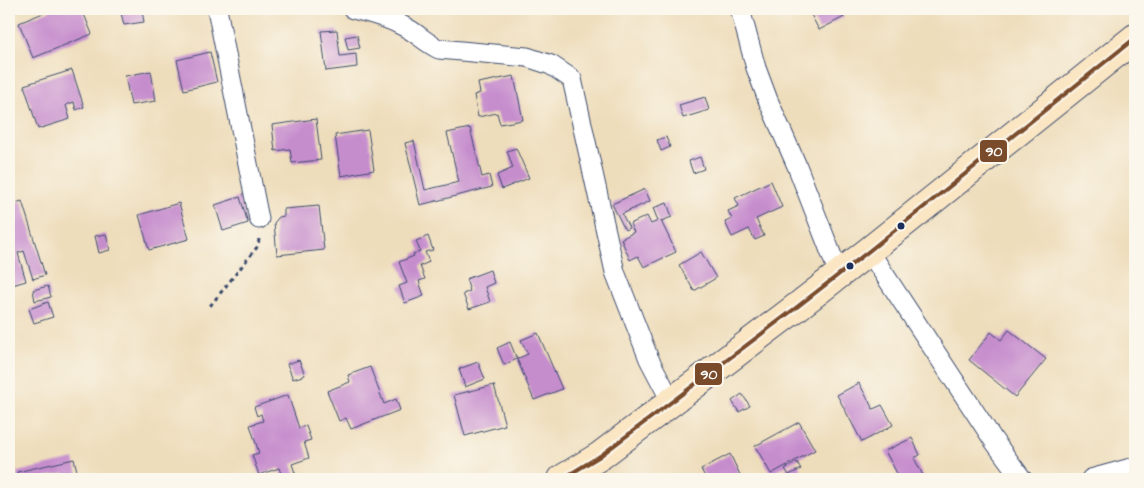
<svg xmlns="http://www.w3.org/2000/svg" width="1144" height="488" font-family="'Architects Daughter',sans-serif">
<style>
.building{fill:#c68dcd}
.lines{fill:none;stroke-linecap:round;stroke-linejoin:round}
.street-casing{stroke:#3b496c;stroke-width:21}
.secondary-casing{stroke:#3b496c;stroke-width:30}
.path{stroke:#3b496c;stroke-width:3;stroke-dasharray:4 4;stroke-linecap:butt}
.street{stroke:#fff;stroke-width:19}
.secondary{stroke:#fbe6c4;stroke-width:28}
.bus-1-casing{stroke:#fbf7ec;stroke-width:8}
.bus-1{stroke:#7a4b2a;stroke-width:4}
.bus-dot{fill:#1b2f5e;stroke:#fbf7ec;stroke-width:2}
.line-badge{stroke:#fbf7ec;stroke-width:2}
.badge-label{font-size:14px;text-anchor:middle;font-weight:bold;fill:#fff}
</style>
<rect width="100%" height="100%" fill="#fbf7ec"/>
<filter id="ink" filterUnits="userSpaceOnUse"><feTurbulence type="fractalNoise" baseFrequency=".02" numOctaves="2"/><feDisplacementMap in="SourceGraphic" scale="10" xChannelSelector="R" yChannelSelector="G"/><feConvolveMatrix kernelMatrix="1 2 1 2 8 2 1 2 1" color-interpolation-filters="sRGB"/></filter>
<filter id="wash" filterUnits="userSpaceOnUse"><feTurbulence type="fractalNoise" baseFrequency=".0096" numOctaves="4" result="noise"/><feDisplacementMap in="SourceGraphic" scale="20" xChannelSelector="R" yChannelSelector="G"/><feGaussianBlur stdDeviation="1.12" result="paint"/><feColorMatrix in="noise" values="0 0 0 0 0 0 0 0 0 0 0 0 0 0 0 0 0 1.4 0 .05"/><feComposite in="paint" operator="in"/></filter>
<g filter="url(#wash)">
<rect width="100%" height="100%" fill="#edb"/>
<g id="blocks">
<!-- building -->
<g class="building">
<polygon points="53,9 82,9 92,34 33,58 19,23"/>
<polygon points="120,9 139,9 139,11 142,11 144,22 124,25"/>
<polygon points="808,9 840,9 844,17 819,30"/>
<polygon points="337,30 340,56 356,54 357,67 326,71 321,31"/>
<polygon points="357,35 360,48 348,50 345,37"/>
<polygon points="210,52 217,82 184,90 177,60"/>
<polygon points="72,70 84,107 76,110 74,102 66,105 70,119 38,129 24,85"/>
<polygon points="151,71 156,101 131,105 125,76"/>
<polygon points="514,76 523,120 500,124 497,113 478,117 474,95 480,93 478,83"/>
<polygon points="705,97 709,110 683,118 679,105"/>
<polygon points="316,119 321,160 292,163 290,149 275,151 272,125"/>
<polygon points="470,128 482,177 489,175 492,187 420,205 405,143 414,141 425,190 459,182 447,133"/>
<polygon points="368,130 374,170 341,176 335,135"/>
<polygon points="666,137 670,147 661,151 657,140"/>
<polygon points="516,148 529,178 502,189 497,175 513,168 507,151"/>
<polygon points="700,157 704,169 693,173 689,161"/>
<polygon points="771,181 782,207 756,219 764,236 755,240 749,229 732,237 725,222 732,219 728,211 739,206 735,198"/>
<polygon points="645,189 650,201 622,214 629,228 625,230 612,204"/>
<polygon points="240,197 248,223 223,231 215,205"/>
<polygon points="22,201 45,275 33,279 24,251 18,253 26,281 9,286 9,205"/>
<polygon points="179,203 189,239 149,250 139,215"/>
<polygon points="667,203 672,217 661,221 676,252 644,267 638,256 630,260 621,239 634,232 630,224 647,216 651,224 658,221 653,208"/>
<polygon points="319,206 324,250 277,255 274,223 279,217 284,216 284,209"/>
<polygon points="106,234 110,250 99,253 95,236"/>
<polygon points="428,236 433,250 425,252 429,262 420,266 425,279 419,281 424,296 405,303 399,286 407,283 399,262 414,256 413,254 420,251 416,241"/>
<polygon points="701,252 716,278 694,291 679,265"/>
<polygon points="490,270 494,283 485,287 490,302 469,309 463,294 470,291 466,279"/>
<polygon points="48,286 51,297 35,301 33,290"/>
<polygon points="48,302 53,317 34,323 29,309"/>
<polygon points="1009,330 1046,359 1015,397 969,360 991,332 1001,340"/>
<polygon points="538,333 562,389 534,400 517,359 504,365 497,348 510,342 517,359 528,354 521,340"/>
<polygon points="299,360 305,375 293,379 287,364"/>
<polygon points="478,362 485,379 465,387 459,369"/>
<polygon points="370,367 384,404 396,399 400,410 351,429 346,418 339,421 327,391 350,382 348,375"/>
<polygon points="859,383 873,409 882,405 893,425 862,442 837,395"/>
<polygon points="494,385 505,425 465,436 454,395"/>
<polygon points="742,394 750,406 739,412 732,401"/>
<polygon points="288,395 299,428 306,426 311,440 304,442 309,458 292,464 296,476 283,479 279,468 259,475 252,455 259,453 250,425 263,421 261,414 257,416 254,407"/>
<polygon points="799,422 815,450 771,474 755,446"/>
<polygon points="912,438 920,455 914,458 925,479 900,479 885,451"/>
<polygon points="730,454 742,479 706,479 701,469"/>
<polygon points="74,459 79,479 66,479 65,473 36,479 18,479 17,472"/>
<polygon points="797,462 801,469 789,475 785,469"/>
</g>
</g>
</g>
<g filter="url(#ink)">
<use href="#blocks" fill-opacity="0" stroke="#3b496c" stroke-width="1"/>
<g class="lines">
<!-- street casing -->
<g class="street-casing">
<g id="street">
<polyline points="217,9 259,219"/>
<path d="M353,9c18,4 36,9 52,18 12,6 21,16 34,22l88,8 24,8 21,14 43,193 34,87 22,42"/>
<polyline points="740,9 756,68 768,100 797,166 839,274"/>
<polyline points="869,251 994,441 1022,479"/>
<polyline points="1091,479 1135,467"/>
</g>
</g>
<!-- secondary casing -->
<g class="secondary-casing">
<polyline id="secondary" points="562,479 600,456 797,307 869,251 1135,38"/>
</g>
<!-- path -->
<polyline class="path" points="210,306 258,246 259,239"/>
<!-- street -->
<use href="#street" class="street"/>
<!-- secondary -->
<use href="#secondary" class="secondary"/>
<!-- bus-1 casing -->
<g class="bus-1-casing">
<polyline id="bus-1" points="562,479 600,456 797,307 869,251 1135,38"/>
</g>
<!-- bus-1 -->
<use href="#bus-1" class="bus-1"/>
</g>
</g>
<!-- markers -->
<g class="bus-dot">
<circle cx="901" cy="226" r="4.5"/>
<circle cx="850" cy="266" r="4.5"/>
</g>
<g class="line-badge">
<rect x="979" y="139" width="29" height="24" rx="5" fill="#7a4b2a"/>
<rect x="694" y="362" width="29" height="24" rx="5" fill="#7a4b2a"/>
</g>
<g class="badge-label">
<text x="994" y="156">90</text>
<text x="709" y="379">90</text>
</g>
<!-- margin -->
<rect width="1144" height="488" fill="none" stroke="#fbf7ec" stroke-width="30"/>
</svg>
